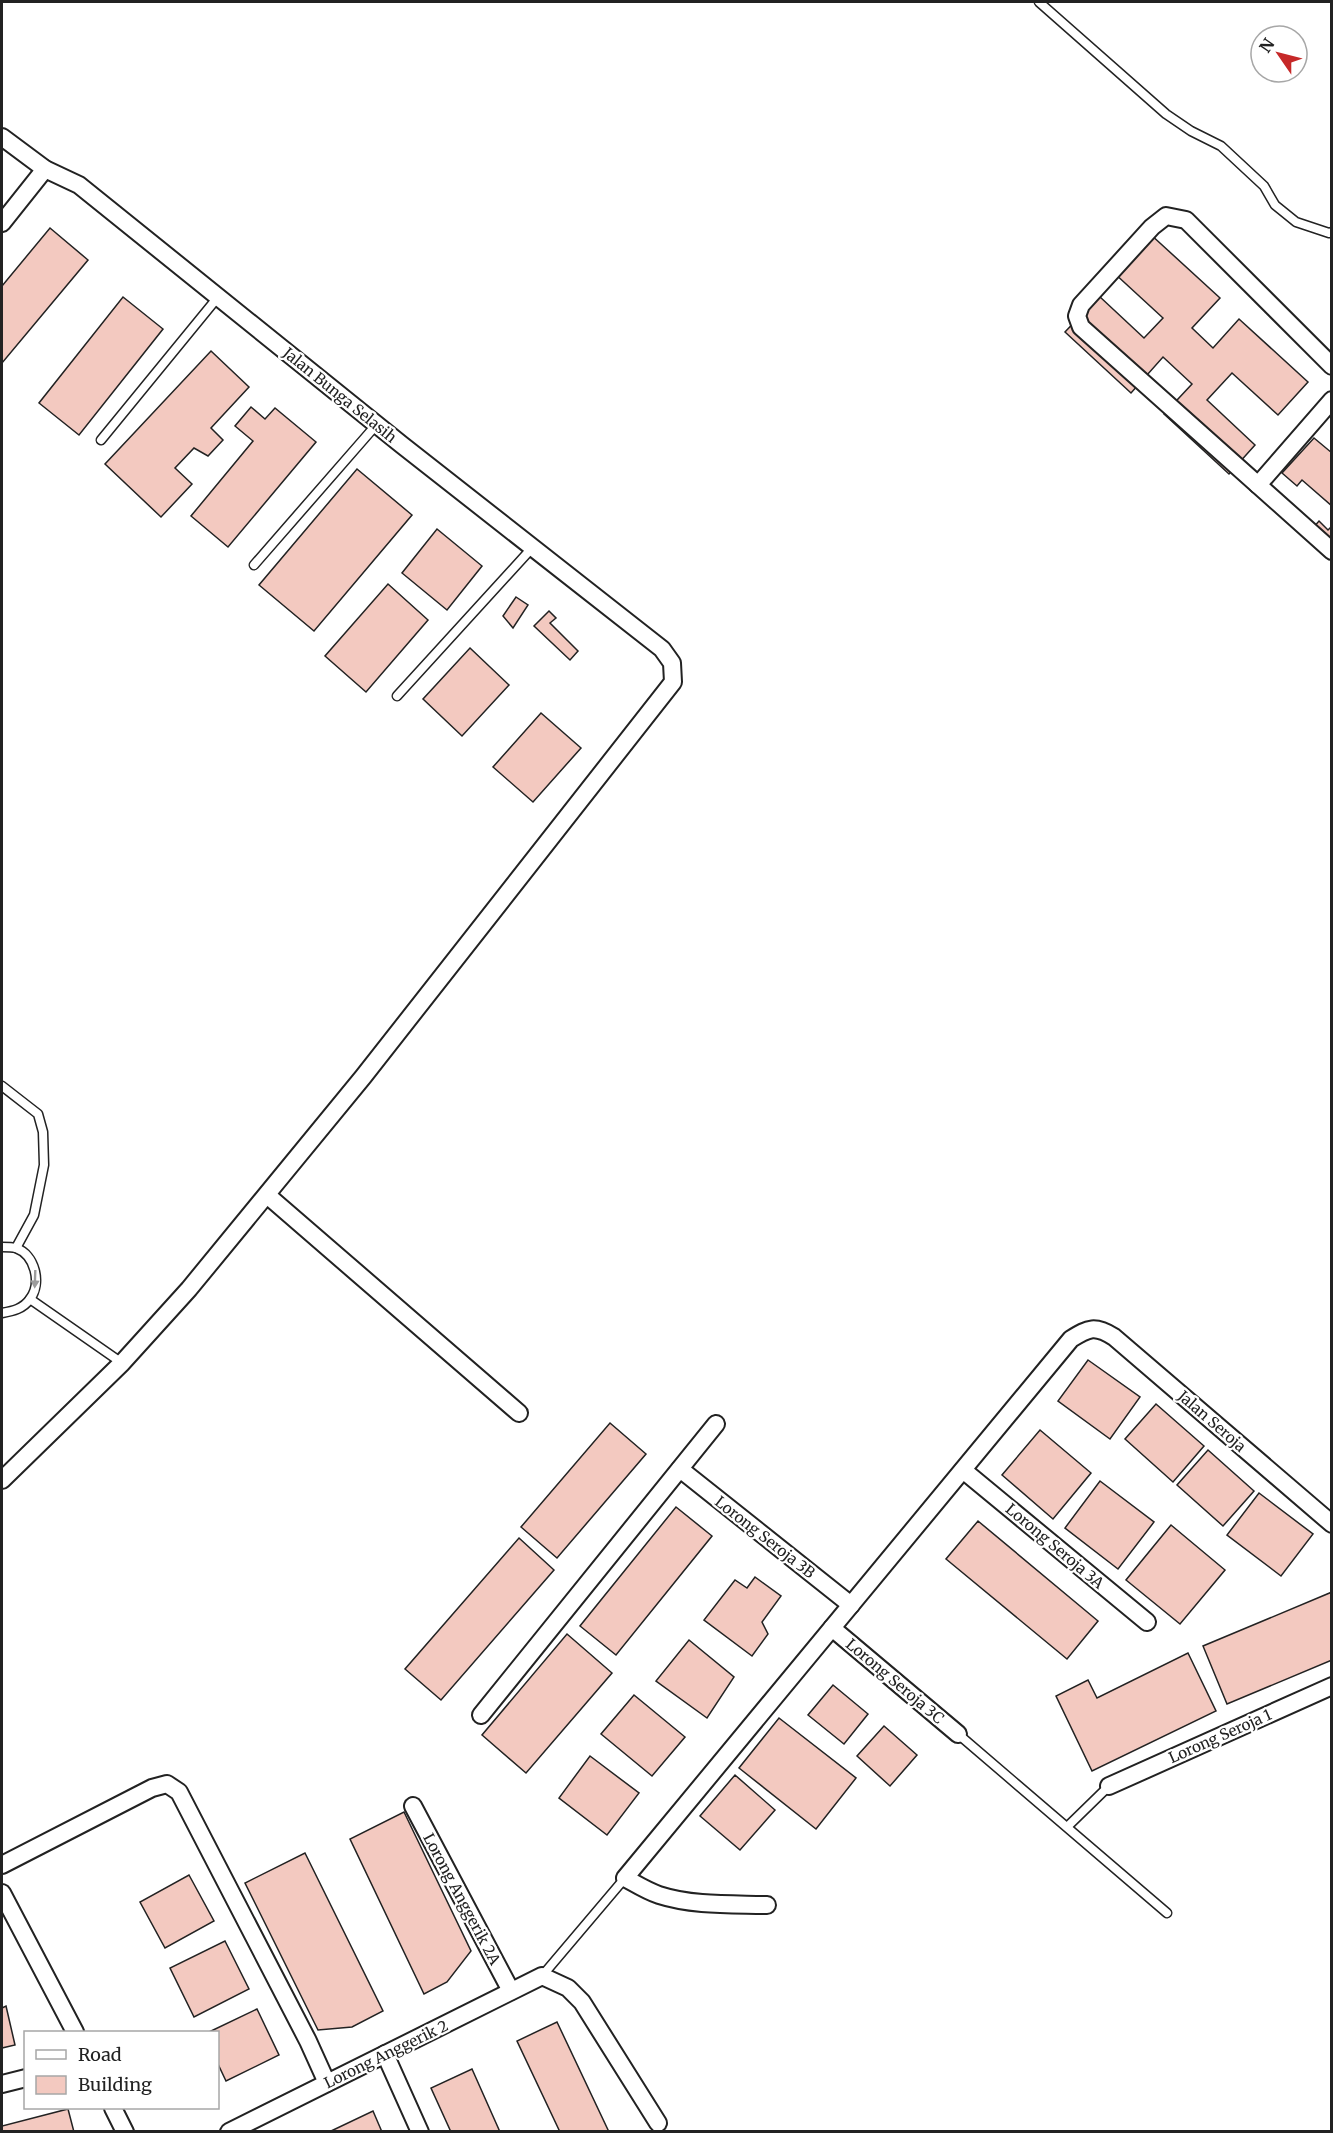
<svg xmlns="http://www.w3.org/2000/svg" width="1333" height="2133" font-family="Merriweather,serif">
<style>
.building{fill:#f3c9c0;stroke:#222;stroke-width:1.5}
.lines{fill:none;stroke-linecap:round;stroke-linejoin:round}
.service-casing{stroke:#222;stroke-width:11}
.minor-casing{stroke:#222;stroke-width:20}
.service{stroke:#fff;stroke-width:8}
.minor{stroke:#fff;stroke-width:16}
.oneway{fill:#9c9c9c}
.labels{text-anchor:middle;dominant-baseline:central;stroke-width:4.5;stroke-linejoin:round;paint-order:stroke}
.street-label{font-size:15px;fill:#222;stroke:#fff}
</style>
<rect width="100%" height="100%" fill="#fff"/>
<!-- building -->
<g class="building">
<polygon points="50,228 88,260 2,363 2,286"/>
<polygon points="1149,233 1220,298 1192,328 1213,348 1239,319 1308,382 1278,415 1232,373 1207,400 1255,445 1229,474 1164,414 1192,384 1163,357 1131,393 1065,332 1099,296 1144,338 1163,318 1113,272"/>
<polygon points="123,297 163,329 79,435 39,403"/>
<polygon points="211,351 249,387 211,428 223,440 208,456 194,448 175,468 192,484 161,517 105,464"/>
<polygon points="251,407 265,419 275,408 316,442 228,547 191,516 253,441 235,426"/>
<polygon points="1314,438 1332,453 1332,506 1302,480 1297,486 1282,473"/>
<polygon points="357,469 412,515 314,631 259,585"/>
<polygon points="1319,521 1328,530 1332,526 1332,560 1306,536"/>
<polygon points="437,529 482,566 447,610 402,573"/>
<polygon points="388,584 428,620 366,692 325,656"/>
<polygon points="516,597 528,605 513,628 503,616"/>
<polygon points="549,611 556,618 550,623 578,651 570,660 534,626"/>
<polygon points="470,648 509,685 462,736 423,699"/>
<polygon points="541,713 581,748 533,802 493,767"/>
<polygon points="1088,1360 1140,1397 1110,1439 1058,1401"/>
<polygon points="1156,1404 1204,1446 1173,1482 1125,1439"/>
<polygon points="610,1423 646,1454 557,1558 521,1527"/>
<polygon points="1040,1430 1091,1473 1053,1519 1002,1475"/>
<polygon points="1208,1450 1254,1491 1223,1526 1177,1485"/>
<polygon points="1100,1481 1154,1522 1118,1569 1065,1528"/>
<polygon points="1259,1493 1313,1534 1281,1576 1227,1535"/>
<polygon points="676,1507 712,1536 616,1655 580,1626"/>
<polygon points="978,1521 1098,1621 1067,1659 946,1559"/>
<polygon points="1171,1525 1225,1570 1180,1624 1126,1580"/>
<polygon points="519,1538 554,1570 441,1700 405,1669"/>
<polygon points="755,1577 781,1596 762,1622 768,1634 752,1656 704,1620 735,1580 747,1588"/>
<polygon points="1332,1592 1332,1660 1227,1704 1203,1646"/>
<polygon points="567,1634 612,1673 526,1773 482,1735"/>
<polygon points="689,1640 734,1677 707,1718 656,1681"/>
<polygon points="1188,1653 1216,1711 1092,1771 1056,1696 1088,1680 1097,1698"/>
<polygon points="833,1685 868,1714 844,1744 808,1715"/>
<polygon points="634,1695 685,1737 652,1776 601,1734"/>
<polygon points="779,1718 856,1778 816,1829 739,1768"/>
<polygon points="884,1726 917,1755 890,1786 857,1756"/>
<polygon points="590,1756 639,1793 607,1835 559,1798"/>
<polygon points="735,1775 775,1810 740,1850 700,1816"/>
<polygon points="404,1812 471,1951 447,1982 424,1994 350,1839"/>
<polygon points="305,1853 383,2011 352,2027 318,2030 245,1883"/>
<polygon points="189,1875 214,1921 165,1948 140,1902"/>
<polygon points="225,1941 249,1989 194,2017 170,1968"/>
<polygon points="6,2006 15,2045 2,2048 2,2008"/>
<polygon points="257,2009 279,2055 226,2081 218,2064 218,2032 209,2032"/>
<polygon points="557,2022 609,2132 560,2132 517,2041"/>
<polygon points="472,2069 500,2132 451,2132 431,2088"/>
<polygon points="68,2109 74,2132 2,2132 2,2126"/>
<polygon points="373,2111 382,2132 331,2132 331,2131"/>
</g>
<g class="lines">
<!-- service casing -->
<g class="service-casing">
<g id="service">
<polyline points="1039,2 1166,114 1191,131 1221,146 1264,186 1275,205 1296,222 1329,233 1332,232"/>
<polyline points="101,440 218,297"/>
<polyline points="254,565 377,424"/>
<polyline points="397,696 532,548"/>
<polyline points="2,1086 38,1114 43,1132 44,1165 34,1215 16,1248"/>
<path d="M2,1247c4,0 10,0 14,1 19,7 26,35 14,51 -7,10 -17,12 -28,14"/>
<polyline points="30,1299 122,1363"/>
<polyline points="958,1734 1167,1913"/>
<polyline points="1068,1826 1109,1786"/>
<polyline points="542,1976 625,1878"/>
</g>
</g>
<!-- minor casing -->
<g class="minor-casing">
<g id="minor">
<polyline points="2,137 45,169 79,185 402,445 662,649 672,663 673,682 363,1077 189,1289 122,1363 2,1480"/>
<polyline points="2,223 45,169"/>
<polyline points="1332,366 1186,220 1166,216 1152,227 1081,305 1077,316 1081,327 1332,551"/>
<polyline points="1258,485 1332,400"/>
<polyline points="267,1195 519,1413"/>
<polyline points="680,1469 851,1605"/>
<polyline points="963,1470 1147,1622"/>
<polyline points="832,1628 958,1734"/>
<polyline points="481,1715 716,1424"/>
<polyline points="1109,1786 1332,1686"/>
<polyline points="413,1806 511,1991"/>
<polyline points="2,1865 152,1788 167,1784 179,1792 308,2041 327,2083"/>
<polyline points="2,1893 75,2032"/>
<path d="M767,1905c-36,-1 -74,1 -108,-10 -12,-4 -23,-11 -34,-17l446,-539c18,-11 24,-14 43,-2l218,187"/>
<polyline points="385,2054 420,2132"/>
<polyline points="2,2084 26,2078"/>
<polyline points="113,2108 125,2132"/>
<polyline points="229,2132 542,1976 568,1988 582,2002 658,2123"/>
</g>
</g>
<!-- service -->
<use href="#service" class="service"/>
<!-- minor -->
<use href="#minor" class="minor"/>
</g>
<!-- one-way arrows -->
<defs><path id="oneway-solid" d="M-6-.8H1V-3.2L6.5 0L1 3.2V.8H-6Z" transform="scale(1.5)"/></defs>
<use class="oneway" href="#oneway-solid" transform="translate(35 1279) rotate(92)"/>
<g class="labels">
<!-- street labels -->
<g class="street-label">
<text transform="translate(340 395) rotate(39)">Jalan Bunga Selasih</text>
<text transform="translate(1212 1421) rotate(41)">Jalan Seroja</text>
<text transform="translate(765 1537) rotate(38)">Lorong Seroja 3B</text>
<text transform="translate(1055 1546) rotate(40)">Lorong Seroja 3A</text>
<text transform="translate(895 1681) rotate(40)">Lorong Seroja 3C</text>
<text transform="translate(1220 1736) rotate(-24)">Lorong Seroja 1</text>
<text transform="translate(462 1899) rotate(62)">Lorong Anggerik 2A</text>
<text transform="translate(386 2054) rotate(-26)">Lorong Anggerik 2</text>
</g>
</g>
<!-- border -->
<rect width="1333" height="2133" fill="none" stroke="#222222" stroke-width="6"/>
<!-- legend -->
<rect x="24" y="2031" width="195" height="78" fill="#ffffff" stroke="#a7a7a7" stroke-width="1.5"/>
<rect x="36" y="2050" width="30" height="9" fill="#ffffff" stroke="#a7a7a7" stroke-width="1.5"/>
<text x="78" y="2061" font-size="18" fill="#222222">Road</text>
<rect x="36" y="2076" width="30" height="18" fill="#f3c9c0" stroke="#a7a7a7" stroke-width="1.5"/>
<text x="78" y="2091" font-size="18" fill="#222222">Building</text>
<!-- north arrow -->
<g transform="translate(1279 54) rotate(305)"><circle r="28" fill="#ffffff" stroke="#a7a7a7" stroke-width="1.5"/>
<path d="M0-4.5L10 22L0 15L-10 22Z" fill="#c62828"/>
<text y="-9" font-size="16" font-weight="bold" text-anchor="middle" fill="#222222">N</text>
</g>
</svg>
